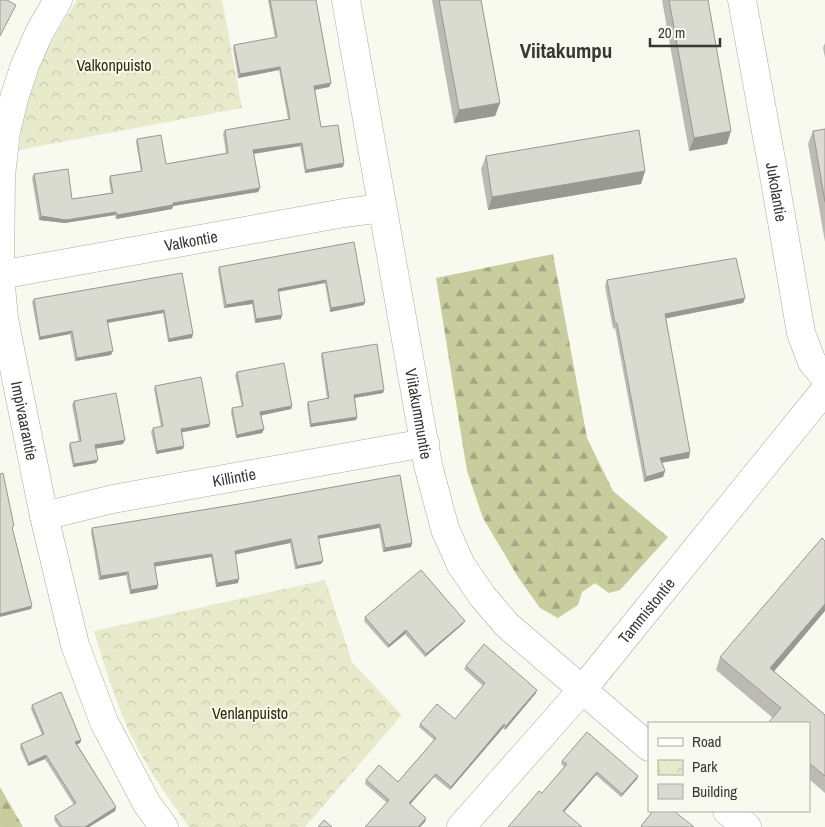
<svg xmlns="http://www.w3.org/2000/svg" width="825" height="827" font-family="'Archivo Narrow',sans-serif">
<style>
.forest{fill:url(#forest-firs)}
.park{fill:url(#park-crowns)}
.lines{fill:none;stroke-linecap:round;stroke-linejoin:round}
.minor-casing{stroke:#a9aba1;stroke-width:29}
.tertiary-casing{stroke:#a9aba1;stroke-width:29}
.minor{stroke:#fff;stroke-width:28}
.tertiary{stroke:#fff;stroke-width:28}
.wall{fill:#bbbbb3}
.shaded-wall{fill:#989992}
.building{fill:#d9dad0;stroke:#989992}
.labels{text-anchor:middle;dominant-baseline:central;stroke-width:4;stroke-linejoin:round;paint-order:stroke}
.park-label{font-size:16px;fill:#2c2e08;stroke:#f8f9ef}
.street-label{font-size:16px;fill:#373834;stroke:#f8f9ef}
.district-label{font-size:21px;font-weight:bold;fill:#373834;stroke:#f8f9ef}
</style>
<defs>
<pattern id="forest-firs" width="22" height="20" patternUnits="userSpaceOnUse" patternTransform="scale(1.25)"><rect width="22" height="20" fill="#c8cd9e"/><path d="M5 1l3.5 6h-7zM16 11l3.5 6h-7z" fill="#a3a782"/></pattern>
<pattern id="park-crowns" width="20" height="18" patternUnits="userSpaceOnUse" patternTransform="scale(1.25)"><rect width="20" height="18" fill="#e7ebcb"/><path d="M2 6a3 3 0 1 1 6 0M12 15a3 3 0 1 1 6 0" fill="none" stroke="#c7caaf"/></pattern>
</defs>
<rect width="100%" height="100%" fill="#f8f9ef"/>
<!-- forest -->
<g class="forest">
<polygon points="553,254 587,438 613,491 668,537 620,590 609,593 595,583 582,592 578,605 558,618 540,608 518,577 483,518 467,471 436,278"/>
<polygon points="0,787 23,827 0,827"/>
</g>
<!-- park -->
<g class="park">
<path d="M77,0h145l20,108 -223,42c2,-17 3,-34 7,-50 10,-36 31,-68 51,-100z"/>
<path d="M325,580l27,82 50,53 -97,112h-116c-20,-28 -41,-57 -56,-88 -17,-35 -28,-71 -39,-108z"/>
</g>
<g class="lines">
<!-- minor casing -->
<g class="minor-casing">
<g id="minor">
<path id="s1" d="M58,0l-19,33 -14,32 -10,30 -9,36 -5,45 -1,99 4,44 40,197 31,129 29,77 43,82 17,23"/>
<path id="s2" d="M742,0l33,181 26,152 11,29 13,15"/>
<path id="s3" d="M0,275l344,-62 38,-5"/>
<path id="s4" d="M44,516l69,-17 312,-56"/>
<path id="s5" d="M461,827l121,-137 243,-300"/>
</g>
</g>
<!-- tertiary casing -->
<g class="tertiary-casing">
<g id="tertiary">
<path id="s6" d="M346,0l82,465 17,64 16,36 22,32 24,28 142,122"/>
<polyline points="727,811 747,827"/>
</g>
</g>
<!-- minor -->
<use href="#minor" class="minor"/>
<!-- tertiary -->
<use href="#tertiary" class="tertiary"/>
</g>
<!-- wall -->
<g class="wall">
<polygon points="268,0 316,0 331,83 329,87 315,90 321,127 343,167 305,173 300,146 254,154 260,188 258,192 173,206 172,209 116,219 115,215 65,223 39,220 32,178 34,174 72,199 111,193 109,180 110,176 141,171 136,142 137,139 166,164 226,153 223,134 225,130 288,119 279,70 238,78 233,48 234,45 275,38"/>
<polygon points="432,0 481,0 500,103 495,116 454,123"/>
<polygon points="662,0 708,0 727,144 689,151"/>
<polygon points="825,43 825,58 823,48"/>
<polygon points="825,129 825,242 808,144 813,131"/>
<polygon points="486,156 645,171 641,184 488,210 481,169"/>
<polygon points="354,242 364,305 330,312 325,283 278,292 281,319 255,323 252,304 224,308 218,270 219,267"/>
<polygon points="182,273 192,338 168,342 163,313 108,323 111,355 75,361 70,334 39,340 32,302 34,299"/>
<polygon points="607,280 745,298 743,303 666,318 689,458 662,463 665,471 663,477 644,482 615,328 613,329 605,286"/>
<polygon points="322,353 384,390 383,393 355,398 357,417 356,420 310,427 307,405 308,402 327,399 321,356"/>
<polygon points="237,372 292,406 291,409 261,415 264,429 262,433 236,438 231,412 232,408 242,407 235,375"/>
<polygon points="155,386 210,424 209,427 181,432 184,446 183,449 156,454 151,432 153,428 161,427 154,389"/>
<polygon points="74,401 123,444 95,449 96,463 73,467 69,447 70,443 79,442 72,405"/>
<polygon points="400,475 412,543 411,547 383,552 379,528 318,539 321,564 295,569 290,543 235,554 238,583 216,587 211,557 155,566 158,585 157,589 130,594 126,575 99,580 91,532 92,528 245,503"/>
<polygon points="365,617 463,624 425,657 405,634 388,648 364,621"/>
<polygon points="720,657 774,671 825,715 825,793 809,779 809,723 773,718 716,670"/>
<polygon points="466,666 536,693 505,730 503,728 450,790 434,777 410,804 425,822 386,802 365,784 366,780 398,782 434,740 419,727 420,724 455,719 483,686 464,669"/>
<polygon points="32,705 81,740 80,743 77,744 116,807 115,811 89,827 59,827 54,820 55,816 74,805 45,759 28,766 20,748 21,744 42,735 31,709"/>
<polygon points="562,761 638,776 637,779 621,797 596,775 564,812 542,793 564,767 561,764"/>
</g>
<!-- shaded-wall -->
<g class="shaded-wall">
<polygon points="280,67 279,70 238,78 240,74"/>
<polygon points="331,83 329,87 313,90 314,86"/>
<polygon points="500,103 495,116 454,123 459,110"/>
<polygon points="731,131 727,144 689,151 694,138"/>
<polygon points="302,143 300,146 252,154 253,150"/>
<polygon points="344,163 343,167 305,173 306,170"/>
<polygon points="645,171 641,184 488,210 492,197"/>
<polygon points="260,188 258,192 173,206 172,209 116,219 117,215 173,203"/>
<polygon points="116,212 115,215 65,223 39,220 41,216"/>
<polygon points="326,280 325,283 276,292 278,289"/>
<polygon points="745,298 743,303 663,319 665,314"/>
<polygon points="253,300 252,304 224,308 226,305"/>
<polygon points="365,302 364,305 330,312 331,308"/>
<polygon points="164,310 163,313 106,323 107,320"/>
<polygon points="282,315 281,319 255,323 256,319"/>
<polygon points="72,331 70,334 39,340 40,337"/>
<polygon points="193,334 192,338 168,342 169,339"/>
<polygon points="113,351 111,355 75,361 77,358"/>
<polygon points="384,390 383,393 353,398 354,395"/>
<polygon points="292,406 291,409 259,416 260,412"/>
<polygon points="357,417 356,420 310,427 311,424"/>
<polygon points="210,424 209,427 179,433 181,429"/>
<polygon points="264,429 262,433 236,438 237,435"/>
<polygon points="125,440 123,444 93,449 95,445"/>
<polygon points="184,446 183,449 156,454 157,451"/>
<polygon points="690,452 689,458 658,463 660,458"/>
<polygon points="98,460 96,463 73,467 74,464"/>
<polygon points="665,471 663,477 644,482 646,477"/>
<polygon points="380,524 379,528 316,539 318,536"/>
<polygon points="291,539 290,543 233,555 235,551"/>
<polygon points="412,543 411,547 383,552 385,548"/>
<polygon points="212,554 211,557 153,567 154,563"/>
<polygon points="323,561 321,564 295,569 297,566"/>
<polygon points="128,572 126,575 99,580 101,576"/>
<polygon points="239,579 238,583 216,587 217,583"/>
<polygon points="158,585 157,589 130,594 131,590"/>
<polygon points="825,604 825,611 766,681 770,668"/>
<polygon points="32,606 31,609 0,617 0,614"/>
<polygon points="465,621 463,624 425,657 426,654"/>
<polygon points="406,630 405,634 388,648 389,645"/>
<polygon points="537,690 536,693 505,730 506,726"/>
<polygon points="504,724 503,728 450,790 451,787"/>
<polygon points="81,740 80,743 74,746 75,742"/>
<polygon points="46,755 45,759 28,766 29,763"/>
<polygon points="597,772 596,775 562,814 563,811"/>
<polygon points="436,774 434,777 408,807 409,803"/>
<polygon points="638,776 637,779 621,797 622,794"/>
<polygon points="116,807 115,811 89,827 85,827"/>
<polygon points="426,818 425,822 420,827 418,827"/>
</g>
<!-- building -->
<g class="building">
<polygon points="0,0 7,0 16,5 0,36"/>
<polygon points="270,0 316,0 331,83 314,86 321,127 338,125 344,163 306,170 302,143 253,150 260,188 173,203 173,205 117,215 116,212 66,220 41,216 34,174 68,169 72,199 113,193 110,176 142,171 137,139 161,135 166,164 228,153 225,130 290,119 280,67 240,74 234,45 277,37"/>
<polygon points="439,0 481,0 500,103 459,110"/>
<polygon points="669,0 708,0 731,131 694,138"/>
<polygon points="825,129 825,202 813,131"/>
<polygon points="639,130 645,171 492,197 486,156"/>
<polygon points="354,242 365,302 331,308 326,280 278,289 282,315 256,319 253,300 226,305 219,267"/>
<polygon points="736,258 745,298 665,314 690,452 660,458 665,471 646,477 617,323 615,323 607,280"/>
<polygon points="182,273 193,334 169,339 164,310 107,320 113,351 77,358 72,331 40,337 34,299"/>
<polygon points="377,344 384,390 354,395 357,417 311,424 308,402 329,398 322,353"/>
<polygon points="284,363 292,406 260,412 264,429 237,435 232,408 243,406 237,372"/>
<polygon points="201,377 210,424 181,429 184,446 157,451 153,428 163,426 155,386"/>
<polygon points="116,393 125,440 95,445 98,460 74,464 70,443 81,441 74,401"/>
<polygon points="3,473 14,526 12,527 32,606 0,614 0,474"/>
<polygon points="400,475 412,543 385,548 380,524 318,536 323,561 297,566 291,539 235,551 239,579 217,583 212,554 154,563 158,585 131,590 128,572 101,576 92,528 245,503"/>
<polygon points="822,538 825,541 825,604 770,668 825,715 825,776 809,763 809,723 768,723 781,708 720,657"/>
<polygon points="421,570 465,621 426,654 406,630 389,645 365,617"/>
<polygon points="484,644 537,690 506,726 504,724 451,787 436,774 409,803 426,818 418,827 365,827 389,800 366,780 379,765 398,782 436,738 420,724 437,704 455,719 485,683 466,666"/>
<polygon points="61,692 81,740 75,742 116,807 85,827 62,827 55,816 76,803 46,755 29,763 21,744 44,734 32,705"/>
<polygon points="587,732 638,776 622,794 597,772 563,811 582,827 508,827 539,791 542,793 567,764 562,761"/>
<polygon points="653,811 674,811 694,827 642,827 641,826"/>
<polygon points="324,820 332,827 318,827"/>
</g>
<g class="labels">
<!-- park labels -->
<g class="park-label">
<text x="114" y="65">Valkonpuisto</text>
<text x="250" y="713">Venlanpuisto</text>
</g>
<!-- street labels -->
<g class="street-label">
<text stroke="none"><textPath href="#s2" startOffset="195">Jukolantie</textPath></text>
<text stroke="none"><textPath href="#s3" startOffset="194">Valkontie</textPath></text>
<text stroke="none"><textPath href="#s6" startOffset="420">Viitakummuntie</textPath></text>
<text stroke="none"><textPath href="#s1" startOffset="434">Impivaarantie</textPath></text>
<text stroke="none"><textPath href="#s4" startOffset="194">Killintie</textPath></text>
<text stroke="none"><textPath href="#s5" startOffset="285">Tammistontie</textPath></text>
</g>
<!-- district labels -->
<g class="district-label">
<text x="566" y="50">Viitakumpu</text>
</g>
</g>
<!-- legend -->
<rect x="648" y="722" width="162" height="90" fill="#f8f9ef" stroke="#abaca4"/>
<rect x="658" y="738" width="25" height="8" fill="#ffffff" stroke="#abaca4"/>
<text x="692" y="747" font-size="15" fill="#373834">Road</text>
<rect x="658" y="760" width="25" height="15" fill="url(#park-crowns)" stroke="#abaca4"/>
<text x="692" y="772" font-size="15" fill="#373834">Park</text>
<rect x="658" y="784" width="25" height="15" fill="#d9dad0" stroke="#abaca4"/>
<text x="692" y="797" font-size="15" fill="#373834">Building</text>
<!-- scale -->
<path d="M650 38v8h70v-8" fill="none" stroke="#373834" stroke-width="2.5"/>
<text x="658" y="38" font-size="15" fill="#373834" stroke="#f8f9ef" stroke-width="4" paint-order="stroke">20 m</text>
</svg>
